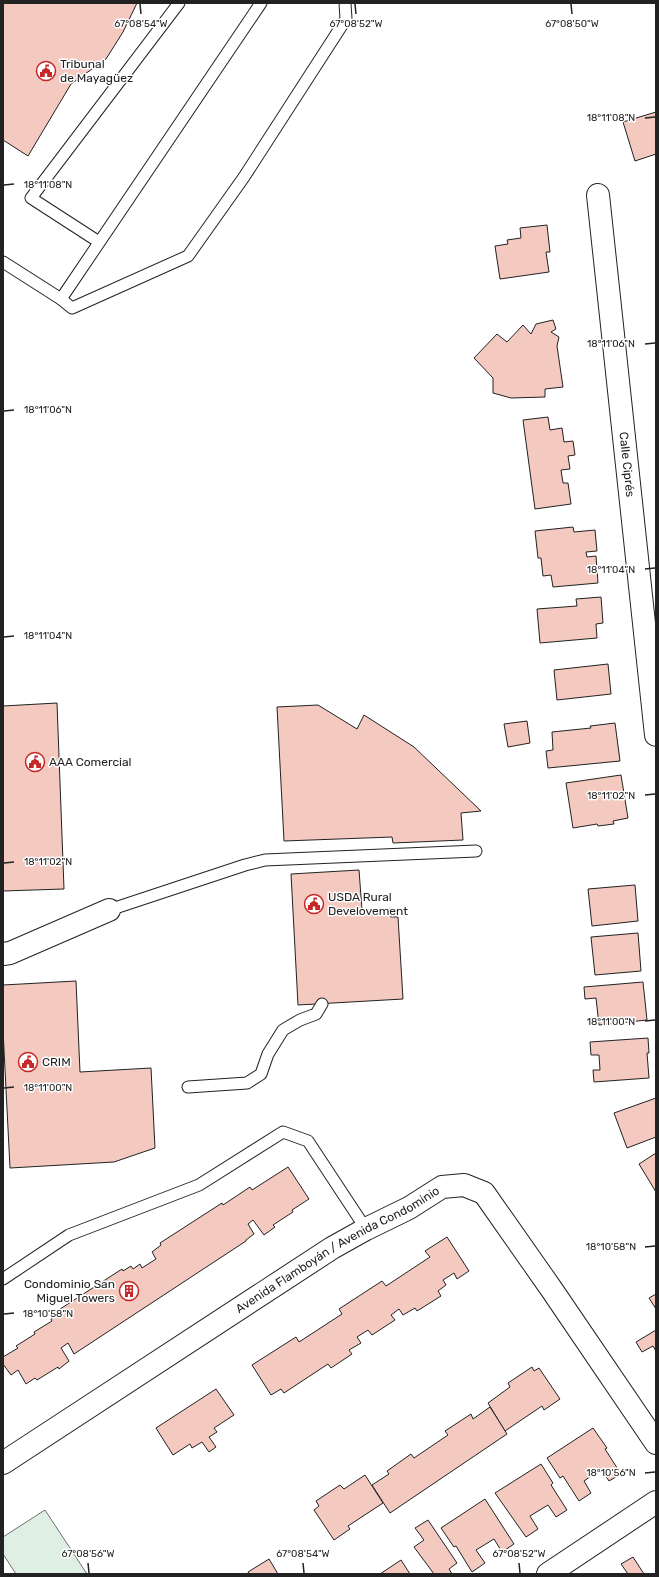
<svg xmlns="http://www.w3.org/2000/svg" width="659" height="1577" font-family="Rubik,sans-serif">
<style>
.green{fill:#e0efe3;stroke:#6f6f6f}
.building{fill:#f3c9c0;stroke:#222}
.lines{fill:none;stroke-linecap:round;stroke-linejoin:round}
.service-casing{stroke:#222;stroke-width:13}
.minor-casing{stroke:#222;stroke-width:24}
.service{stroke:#fff;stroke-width:11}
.minor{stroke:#fff;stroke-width:22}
.ticks{fill:none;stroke:#222;stroke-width:1.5}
.labels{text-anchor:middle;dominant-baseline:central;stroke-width:3;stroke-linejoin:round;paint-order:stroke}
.poi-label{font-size:12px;fill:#222;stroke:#fff;text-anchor:start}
.street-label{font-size:12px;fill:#222;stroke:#fff}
.ticks-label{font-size:10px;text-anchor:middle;fill:#222;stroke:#fff;stroke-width:3;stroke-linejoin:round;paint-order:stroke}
</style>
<rect width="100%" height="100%" fill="#fff"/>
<!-- green -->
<polygon class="green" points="45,1510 87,1574 16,1574 3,1554 3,1537"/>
<!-- building -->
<g class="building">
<polygon points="3,3 137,3 123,32 106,59 71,84 28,156 3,140"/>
<polygon points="656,112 656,154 635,161 623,122"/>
<polygon points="547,225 550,252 546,252 549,272 500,279 495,246 508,244 507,240 521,238 520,228"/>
<polygon points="553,320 556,329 551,332 559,337 557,346 563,387 545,389 545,397 511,398 493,393 493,378 474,358 497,334 507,342 523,325 531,334 536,324"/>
<polygon points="548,417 550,430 562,428 564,442 573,441 575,455 568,456 570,469 561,470 563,483 568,483 571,504 535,509 523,420"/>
<polygon points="573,527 574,532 595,530 597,551 586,552 587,557 596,556 598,583 553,587 551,575 543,576 541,558 538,558 535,531"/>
<polygon points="601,597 603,623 596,624 597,638 540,643 537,609 577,606 576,599"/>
<polygon points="608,664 611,694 557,700 554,670"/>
<polygon points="57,703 64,889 3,891 3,706"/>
<polygon points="318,705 357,729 364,715 414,747 481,811 461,813 463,840 393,843 392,837 284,841 277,707"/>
<polygon points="527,721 530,743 508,747 504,724"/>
<polygon points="615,723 620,761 548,768 546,751 553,750 552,732 591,728 590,726"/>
<polygon points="621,775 628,818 613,821 614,824 598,826 597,824 573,828 566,783"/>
<polygon points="359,870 362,910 391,909 391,917 398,917 403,999 298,1005 291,874"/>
<polygon points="635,885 638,921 592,926 588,889"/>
<polygon points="638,933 641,971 595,975 591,937"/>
<polygon points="76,981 80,1072 151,1068 155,1148 114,1162 10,1168 3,1030 3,985"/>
<polygon points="643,982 647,1020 599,1025 596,998 585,999 584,987"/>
<polygon points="648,1038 649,1053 647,1053 649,1078 594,1082 593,1070 600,1070 599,1055 591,1055 590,1042"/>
<polygon points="656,1098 656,1137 627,1148 614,1113"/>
<polygon points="656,1153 656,1192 639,1164"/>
<polygon points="288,1167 309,1199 292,1210 293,1212 273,1225 275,1227 264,1235 253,1220 248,1224 254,1234 246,1240 246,1241 74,1354 68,1343 61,1348 69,1361 59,1369 58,1367 37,1380 35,1378 26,1384 18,1370 11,1375 3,1364 3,1357 18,1348 16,1346 35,1334 34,1332 52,1321 51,1319 59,1314 57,1311 122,1269 123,1271 131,1266 133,1269 140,1264 142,1268 156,1259 152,1252 161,1245 160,1243 222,1203 223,1205 250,1187 252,1190"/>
<polygon points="447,1237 469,1271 457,1279 454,1273 443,1280 446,1285 438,1291 441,1296 417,1311 415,1308 403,1315 399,1309 391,1315 395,1320 372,1335 368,1330 357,1337 361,1343 349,1350 352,1354 331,1368 328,1364 284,1393 281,1389 271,1395 252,1365 296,1337 299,1342 342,1314 339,1309 382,1281 386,1286 430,1257 425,1251"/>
<polygon points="656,1294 656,1309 649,1298"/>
<polygon points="656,1330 656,1351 653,1346 642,1352 636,1342"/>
<polygon points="532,1367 534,1371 539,1368 560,1399 544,1410 542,1406 505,1431 488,1403 510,1387 508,1383"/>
<polygon points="216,1389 234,1415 214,1428 217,1432 209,1437 216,1447 209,1452 202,1442 192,1448 190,1444 173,1455 156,1428"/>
<polygon points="490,1407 507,1434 390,1513 372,1485 389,1474 387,1471 411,1454 414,1458 448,1435 445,1431 471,1414 473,1419"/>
<polygon points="593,1428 607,1448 605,1449 621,1474 609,1481 601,1469 584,1481 591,1493 579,1501 563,1476 560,1478 547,1458"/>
<polygon points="541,1464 553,1483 551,1485 567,1510 556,1517 548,1505 530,1516 538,1529 526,1537 495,1493"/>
<polygon points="365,1475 383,1503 348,1526 350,1529 334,1540 314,1510 319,1506 316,1501 340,1485 344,1489"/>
<polygon points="485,1499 514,1544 502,1552 494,1539 476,1550 485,1563 472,1572 456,1546 454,1547 441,1528"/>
<polygon points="428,1520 457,1563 449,1569 452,1574 434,1574 414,1547 424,1540 415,1528"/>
<polygon points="633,1557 644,1574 628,1574 621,1564"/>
<polygon points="269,1559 278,1574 249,1574 248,1572"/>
<polygon points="401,1560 410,1574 380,1574"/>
</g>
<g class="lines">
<!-- service casing -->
<g class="service-casing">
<g id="service">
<polyline points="261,3 61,299 72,308 188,256 244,177 346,19 345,3"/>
<polyline points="99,242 31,198 179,3"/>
<polyline points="3,262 61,299"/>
<polyline points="109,910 245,865 265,860 476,851"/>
<polyline points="188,1087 247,1083 261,1074 268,1054 283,1030 300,1020 316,1014 322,1004"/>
<polyline points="3,1279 69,1235 199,1185 283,1132 308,1141 366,1229"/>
</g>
</g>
<!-- minor casing -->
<g class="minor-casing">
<g id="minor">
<path id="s1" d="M598,195l58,540"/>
<polyline points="3,954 10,953 109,910"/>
<path id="s2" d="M3,1463l329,-215 34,-19 43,-21 33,-21 22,-2 20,8 68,97 104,153"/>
<polyline points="548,1574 656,1502"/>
</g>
</g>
<!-- service -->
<use href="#service" class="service"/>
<!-- minor -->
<use href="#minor" class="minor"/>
</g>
<!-- ticks -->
<path class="ticks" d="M140,4l1,10M355,4l1,10M571,4l1,10M645,118l10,-1M4,185l10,-1M645,344l10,-1M4,411l10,-1M645,569l10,-1M4,637l10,-1M645,795l10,-1M4,863l10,-1M645,1021l10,-1M4,1088l10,-1M645,1247l10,-1M4,1314l10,-1M645,1473l10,-1M88,1563l1,10M303,1563l1,10M519,1563l1,10"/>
<!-- icons -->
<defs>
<g id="civic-ring" transform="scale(1)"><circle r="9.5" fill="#fff" stroke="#c62828" stroke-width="1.5"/><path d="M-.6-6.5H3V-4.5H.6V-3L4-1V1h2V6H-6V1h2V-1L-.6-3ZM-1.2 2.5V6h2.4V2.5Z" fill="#c62828"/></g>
<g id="building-ring" transform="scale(1)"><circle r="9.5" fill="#fff" stroke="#c62828" stroke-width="1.5"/><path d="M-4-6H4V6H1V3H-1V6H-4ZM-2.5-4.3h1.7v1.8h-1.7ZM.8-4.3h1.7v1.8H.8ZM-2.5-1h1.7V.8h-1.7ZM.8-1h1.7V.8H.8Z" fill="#c62828"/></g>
</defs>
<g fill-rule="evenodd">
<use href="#civic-ring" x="46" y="71"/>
<use href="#civic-ring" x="35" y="762"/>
<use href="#civic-ring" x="314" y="904"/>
<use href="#civic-ring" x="28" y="1062"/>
<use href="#building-ring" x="129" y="1291"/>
</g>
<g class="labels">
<!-- poi labels -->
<g class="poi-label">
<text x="60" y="64">Tribunal<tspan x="60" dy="14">de Mayagüez</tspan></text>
<text x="49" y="762">AAA Comercial</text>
<text x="328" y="897">USDA Rural<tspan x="328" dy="14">Develovement</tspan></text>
<text x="42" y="1062">CRIM</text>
<text x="115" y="1284" text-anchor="end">Condominio San<tspan x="115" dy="14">Miguel Towers</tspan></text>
</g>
<!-- street labels -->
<g class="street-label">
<text stroke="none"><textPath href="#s1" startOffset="271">Calle Ciprés</textPath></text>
<text stroke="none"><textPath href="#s2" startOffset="397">Avenida Flamboyán / Avenida Condominio</textPath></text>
</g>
</g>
<g class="ticks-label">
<text x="141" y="27">67°08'54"W</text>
<text x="356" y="27">67°08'52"W</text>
<text x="572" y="27">67°08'50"W</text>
<text x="611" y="121">18°11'08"N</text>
<text x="48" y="188">18°11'08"N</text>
<text x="611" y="347">18°11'06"N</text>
<text x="48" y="413">18°11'06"N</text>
<text x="611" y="573">18°11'04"N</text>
<text x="48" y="639">18°11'04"N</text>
<text x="611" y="799">18°11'02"N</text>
<text x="48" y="865">18°11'02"N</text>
<text x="611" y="1025">18°11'00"N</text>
<text x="48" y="1091">18°11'00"N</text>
<text x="611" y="1250">18°10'58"N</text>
<text x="48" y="1317">18°10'58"N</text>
<text x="611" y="1476">18°10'56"N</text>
<text x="88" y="1557">67°08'56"W</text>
<text x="303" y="1557">67°08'54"W</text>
<text x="519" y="1557">67°08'52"W</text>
</g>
<!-- border -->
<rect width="659" height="1577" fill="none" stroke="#222222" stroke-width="8"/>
</svg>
